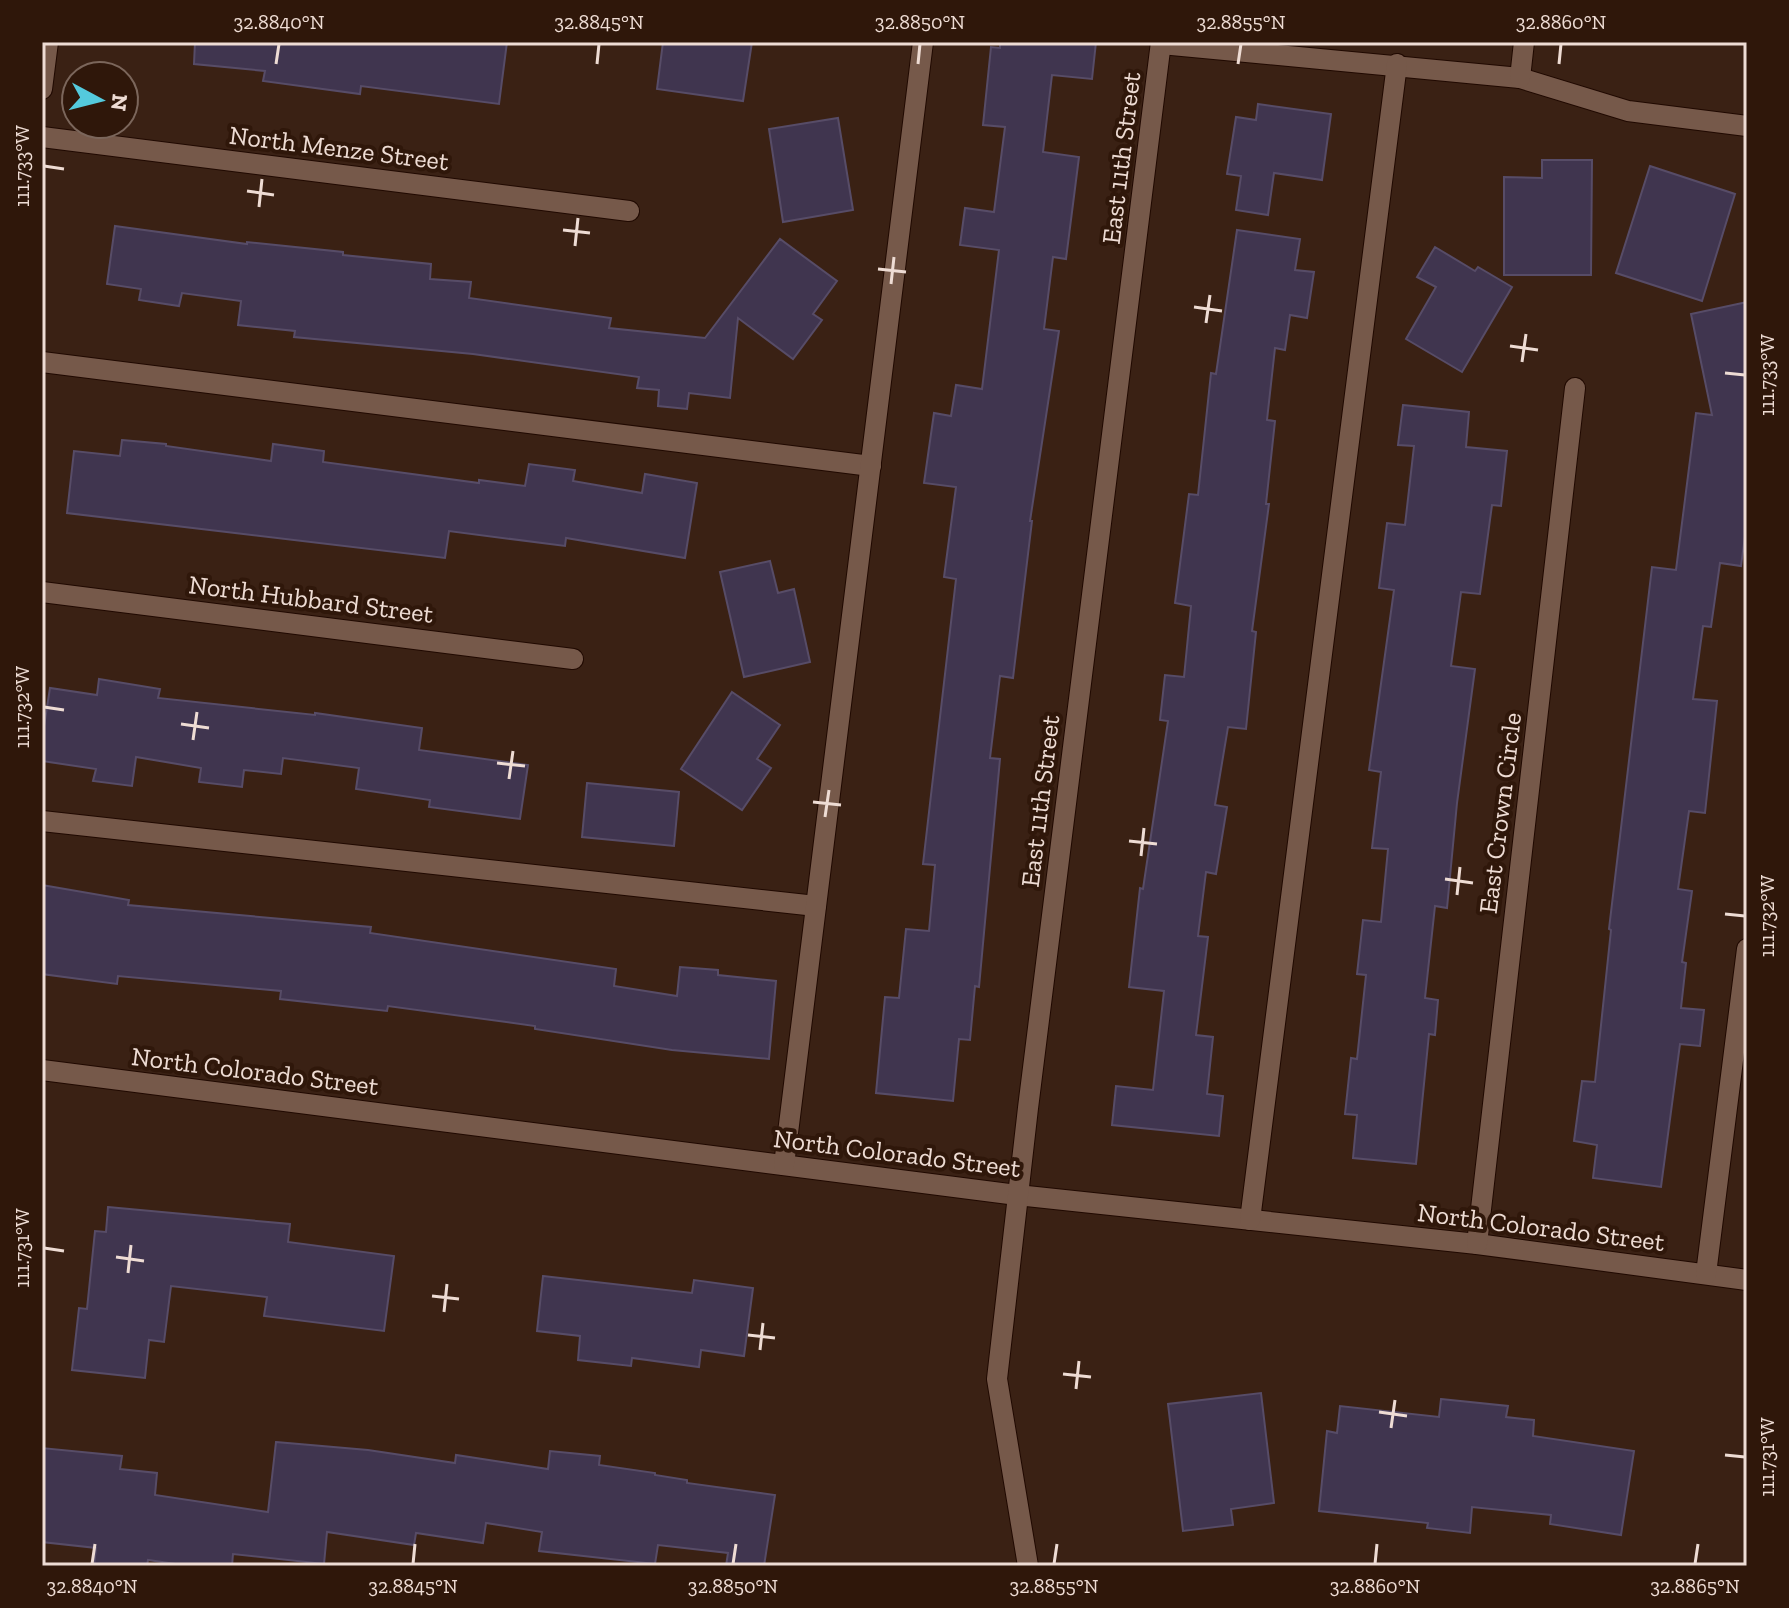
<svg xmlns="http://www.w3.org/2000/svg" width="1789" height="1608" font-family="'Zilla Slab',serif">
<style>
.building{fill:#40354f;stroke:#574c67;stroke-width:2}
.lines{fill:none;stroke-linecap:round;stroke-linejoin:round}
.minor-casing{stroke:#200901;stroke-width:22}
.minor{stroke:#76594a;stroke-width:20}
.ticks{fill:none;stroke:#eedcd4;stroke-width:3}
.labels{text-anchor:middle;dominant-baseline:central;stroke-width:8;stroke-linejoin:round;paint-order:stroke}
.street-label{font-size:26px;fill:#eedcd4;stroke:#2f170a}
.neatline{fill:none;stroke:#eedcd4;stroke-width:3}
.ticks-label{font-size:20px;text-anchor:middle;fill:#eedcd4}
</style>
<rect width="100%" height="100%" fill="#3a2114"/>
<!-- building -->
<g class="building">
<polygon points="195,42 507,42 499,104 361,86 360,94 263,81 265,71 194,64"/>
<polygon points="663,42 752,42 743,101 657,89"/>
<polygon points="1000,42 1096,42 1092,79 1052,75 1043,152 1079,157 1066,259 1053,257 1044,329 1059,331 1030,521 1032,521 1013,678 1000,676 990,758 1000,759 979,987 975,986 970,1040 959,1039 953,1101 876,1093 885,997 899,998 906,929 929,931 935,865 923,864 956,579 944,577 956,487 924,483 934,413 951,416 956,385 982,389 999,250 960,245 965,208 994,212 1005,127 983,125 991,47 1000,48"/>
<polygon points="1258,104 1331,114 1322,180 1274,173 1268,215 1236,210 1241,176 1227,174 1236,117 1256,120"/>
<polygon points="838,118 853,210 783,222 769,129"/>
<polygon points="1542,160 1592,160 1591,275 1504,275 1504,177 1542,178"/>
<polygon points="1650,166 1735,194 1702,301 1616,273"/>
<polygon points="115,226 247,244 247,242 343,252 343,255 431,264 430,279 471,282 469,298 611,318 609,328 705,338 780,239 837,281 813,314 822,320 793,359 738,318 730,398 689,393 687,409 658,406 659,390 637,388 639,377 473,354 294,337 295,331 238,325 241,301 182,293 179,306 139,300 141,289 107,284"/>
<polygon points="1237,230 1300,239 1295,270 1314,272 1307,318 1290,315 1285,350 1275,348 1267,420 1275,421 1266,504 1269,504 1252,631 1256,632 1246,729 1228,727 1215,805 1227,807 1216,874 1206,872 1198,936 1208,937 1196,1035 1213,1037 1207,1094 1223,1096 1219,1136 1112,1125 1116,1086 1153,1090 1164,991 1129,987 1140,888 1143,889 1168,721 1160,720 1165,675 1184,677 1191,606 1175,603 1189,494 1198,495 1211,373 1216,374"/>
<polygon points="1435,247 1475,271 1478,267 1512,287 1462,372 1406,339 1436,287 1417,277"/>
<polygon points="1747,302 1747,522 1741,566 1720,563 1711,627 1703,626 1693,699 1717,701 1705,813 1689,811 1678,889 1692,891 1682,962 1686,963 1681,1008 1704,1010 1700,1046 1680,1044 1661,1187 1593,1178 1597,1145 1574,1141 1582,1081 1595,1082 1611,930 1609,929 1652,567 1676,570 1696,413 1712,415 1691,314"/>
<polygon points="1403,405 1469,412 1466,447 1507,451 1501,506 1492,505 1480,594 1461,592 1451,666 1475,669 1457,803 1447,908 1435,906 1425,998 1438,1000 1435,1035 1429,1034 1416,1164 1353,1158 1357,1115 1345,1114 1351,1058 1357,1059 1366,975 1357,974 1363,920 1381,922 1388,849 1372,848 1381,772 1369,770 1394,590 1379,588 1387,523 1405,525 1414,446 1398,445"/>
<polygon points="122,440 166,444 166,446 271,461 273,444 324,451 323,462 479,483 479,480 525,486 529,464 575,470 573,481 642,493 645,474 697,483 685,558 566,538 565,546 449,531 445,558 67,513 74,451 120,456"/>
<polygon points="770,561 778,593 794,589 810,662 744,677 720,572"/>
<polygon points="99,679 160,689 158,698 315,715 315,713 422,728 419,750 528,765 520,819 429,807 430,800 356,789 359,768 283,758 281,774 244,770 242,787 199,782 201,768 136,757 132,786 93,781 96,769 42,761 42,739 50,688 97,695"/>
<polygon points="732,692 780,725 757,759 771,768 742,810 681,769"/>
<polygon points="587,783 679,792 674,846 582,837"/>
<polygon points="42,885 129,900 128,905 371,927 370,933 616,969 614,986 677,996 680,967 718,970 718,975 776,981 769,1059 672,1050 535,1029 535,1026 388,1006 387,1011 280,999 281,991 118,976 117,984 42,974"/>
<polygon points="108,1207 290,1224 288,1242 394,1256 384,1331 264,1316 267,1297 171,1286 164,1342 149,1340 145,1378 72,1370 79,1308 87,1309 95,1231 106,1232"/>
<polygon points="543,1276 692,1293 694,1280 753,1288 744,1356 701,1350 699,1367 632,1358 631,1366 578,1360 580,1336 537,1331"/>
<polygon points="1261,1393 1274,1503 1231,1509 1233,1525 1183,1531 1168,1404"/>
<polygon points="1441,1399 1508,1406 1506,1417 1534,1420 1533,1436 1634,1451 1621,1535 1550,1524 1551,1515 1472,1507 1470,1533 1427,1528 1428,1523 1319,1511 1327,1431 1337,1433 1340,1406 1439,1417"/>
<polygon points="276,1442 368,1450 455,1463 456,1455 548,1469 550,1451 600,1456 599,1465 655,1473 655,1475 687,1480 687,1483 775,1495 764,1566 726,1566 728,1553 658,1545 655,1564 539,1551 542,1532 486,1523 483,1543 416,1533 414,1545 327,1532 324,1564 233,1554 232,1566 189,1566 148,1560 147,1566 94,1566 96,1548 42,1542 42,1448 122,1456 120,1469 157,1473 155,1495 268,1512"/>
</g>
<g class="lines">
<!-- minor casing -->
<g class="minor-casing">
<g id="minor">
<polyline points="1161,44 1520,78 1628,111 1747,126"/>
<polyline points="1520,78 1524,42"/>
<polyline points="42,89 48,42"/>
<polyline points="42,137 629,211"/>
<polyline points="42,362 871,466"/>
<polyline points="42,592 573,659"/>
<polyline points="42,821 816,906"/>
<polyline points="42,1070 1017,1195 1477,1244 1747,1280"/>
<polyline points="784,1165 923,42"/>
<polyline points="1250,1220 1397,64"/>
<polyline points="1477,1244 1575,388"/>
<polyline points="1706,1274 1747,949"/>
<polyline points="1028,1566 997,1379 1028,1108 1161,42"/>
</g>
</g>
<!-- minor -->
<use href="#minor" class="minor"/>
</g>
<!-- ticks -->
<path class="ticks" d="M276,64l3,-20M597,64l2,-20M918,64l2,-20M1238,64l3,-20M1559,64l2,-20M44,166l20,3M247,191l27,4M259,207l3,-28M563,230l27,3M575,246l3,-28M878,269l28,3M891,284l3,-27M1194,307l28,4M1206,323l4,-28M1510,346l28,4M1522,362l4,-28M1725,373l20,2M44,707l20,3M181,724l28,4M193,740l4,-28M497,763l28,3M509,779l4,-28M813,802l28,3M825,817l4,-27M1129,841l28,3M1141,856l3,-28M1445,879l28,4M1457,895l3,-28M1725,914l20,2M44,1248l20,3M116,1257l28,4M128,1273l3,-28M432,1296l27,3M444,1312l3,-28M748,1335l27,3M760,1350l3,-27M1063,1374l28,3M1076,1389l3,-28M1379,1412l28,4M1391,1428l4,-28M1725,1455l20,2M92,1564l3,-20M413,1564l2,-20M733,1564l3,-20M1054,1564l3,-20M1375,1564l2,-20M1695,1564l3,-20"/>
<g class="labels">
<!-- street labels -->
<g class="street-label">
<text transform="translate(339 148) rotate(7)">North Menze Street</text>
<text transform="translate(1121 158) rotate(-83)">East 11th Street</text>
<text transform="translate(311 599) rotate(7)">North Hubbard Street</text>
<text transform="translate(1040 801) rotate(-83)">East 11th Street</text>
<text transform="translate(1500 813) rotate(-83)">East Crown Circle</text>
<text transform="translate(255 1071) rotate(7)">North Colorado Street</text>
<text transform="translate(897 1153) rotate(7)">North Colorado Street</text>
<text transform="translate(1541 1227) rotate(7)">North Colorado Street</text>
</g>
</g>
<!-- border -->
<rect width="1789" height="1608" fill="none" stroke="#2f170a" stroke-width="88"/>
<!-- north arrow -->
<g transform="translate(100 100) rotate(97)"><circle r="38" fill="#2f170a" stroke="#7b665b" stroke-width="2"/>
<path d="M0-6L14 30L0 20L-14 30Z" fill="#54cadd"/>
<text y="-12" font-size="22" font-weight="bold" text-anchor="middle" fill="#eedcd4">N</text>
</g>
<rect x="44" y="44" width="1701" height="1520" class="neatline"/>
<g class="ticks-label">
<text x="279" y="29">32.8840°N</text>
<text x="599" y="29">32.8845°N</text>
<text x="920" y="29">32.8850°N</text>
<text x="1241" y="29">32.8855°N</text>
<text x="1561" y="29">32.8860°N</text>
<text transform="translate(22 166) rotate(-90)" y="7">111.733°W</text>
<text transform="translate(1767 375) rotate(-90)" y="7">111.733°W</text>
<text transform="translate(22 707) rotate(-90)" y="7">111.732°W</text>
<text transform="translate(1767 916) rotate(-90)" y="7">111.732°W</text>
<text transform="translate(22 1248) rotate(-90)" y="7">111.731°W</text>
<text transform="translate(1767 1457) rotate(-90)" y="7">111.731°W</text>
<text x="92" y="1593">32.8840°N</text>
<text x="413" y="1593">32.8845°N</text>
<text x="733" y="1593">32.8850°N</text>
<text x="1054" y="1593">32.8855°N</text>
<text x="1375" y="1593">32.8860°N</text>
<text x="1695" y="1593">32.8865°N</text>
</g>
</svg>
